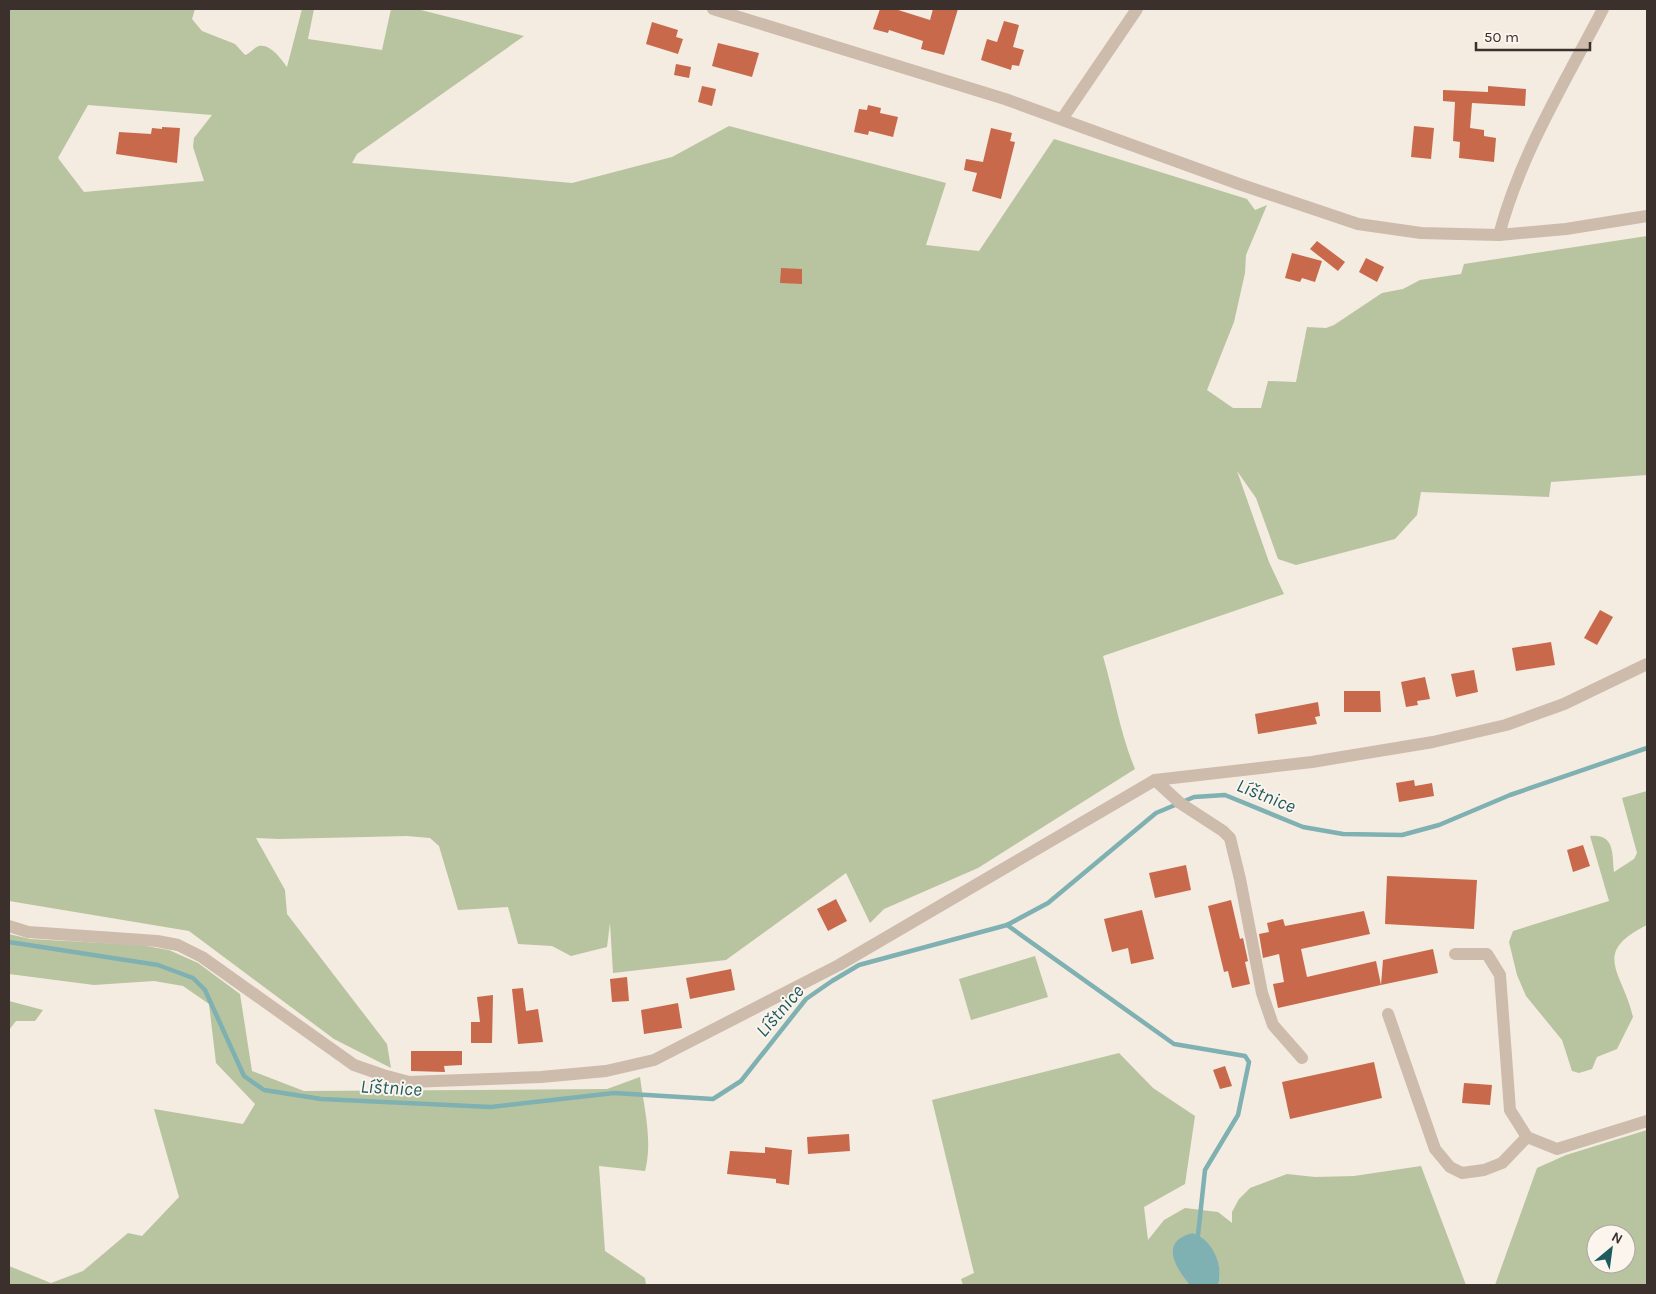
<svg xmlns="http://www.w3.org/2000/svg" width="1656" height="1294" font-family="Karla,sans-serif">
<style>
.green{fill:#b8c4a0;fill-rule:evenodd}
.water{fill:#7fb0b2}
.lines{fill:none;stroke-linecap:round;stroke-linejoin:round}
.stream{stroke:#7fb0b2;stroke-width:4.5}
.building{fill:#c8694b}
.minor{stroke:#cdbbac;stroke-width:12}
.labels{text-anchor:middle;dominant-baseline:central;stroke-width:4;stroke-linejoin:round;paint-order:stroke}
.water-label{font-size:19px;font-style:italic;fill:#1f5a5e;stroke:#fbf5ee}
</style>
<rect width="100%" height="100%" fill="#f4ebe1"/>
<!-- green -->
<g class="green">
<path d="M9,9h186l-3,10 10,12 33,13 10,11c6,-2 8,-7 14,-9 12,-2 22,13 28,21l15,-58h12l-6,30 74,11 9,-41h26l107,27 -167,118 -5,9 220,20 100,-26 57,-31 217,57 -20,62 53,6 75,-112 193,60 8,11 12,-5 -21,50 -1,18 -11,49 -27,68 26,18h28l7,-27 28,1 11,-55 19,1 8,-3 48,-32 21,-4 17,-9 41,-6 3,-10 183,-28v239l-96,7 -2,15 -128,-5 -4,23 -22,24 -99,26 -18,-6 -22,-61 -19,-27 32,91 15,32 -181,62c11,38 17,77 32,113l-157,99 -94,41 -14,14 -24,-50 -120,87 -113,13 -3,-50 -3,24 -36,9 -19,-10 -34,-2 -10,-37 -50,3 -19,-64 -9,-8 -23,-2 -128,3 -23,-1 29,52 2,24 100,130 4,24 -57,-29 -145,-108 -180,-30zM88,105l124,10 -18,23 -1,9 11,34 -120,11 -26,-34z"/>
<path d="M1647,791v134c-57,28 -24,47 -14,92l-16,32 -20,8 -5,12 -13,4 -7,-2 -10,-31 -36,-44 -9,-21 -8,-33 4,-11 96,-30 -19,-65c25,-2 22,17 24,36l20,-13 3,-6 -15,-55z"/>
<path d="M9,934l21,5 110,6 29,5 29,13 42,31 12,77 52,20 303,-2 33,-12c4,31 13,64 5,94l-46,-5 6,85 40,27 1,7h-637v-19l42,17 32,-12 45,-38 14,3 37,-39 -25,-88 89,15 12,-20 -39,-41 -7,-59 -26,-18 -29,-5 -60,4 -85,-11z"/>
<polygon points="1035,956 1048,997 971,1020 959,979"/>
<polygon points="9,1001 43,1010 35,1021 16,1021 9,1030"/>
<path d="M1119,1053l34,35 42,28 -10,68 -41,23 4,33 16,-20 21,-12 33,4 14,11v-11l7,-13 11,-11 37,-14 28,3 39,-1 67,-10 45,119h-248c6,-19 -6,-45 -25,-52l-3,52h-227l-2,-6 13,-6 -42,-173z"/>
<path d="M1647,1130v155h-152l42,-117 29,-13zM1596,1234h30v30h-30z"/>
</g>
<!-- water -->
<path class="water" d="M1193,1233c20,7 31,33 25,52h-28c-15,-18 -31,-44 3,-52z"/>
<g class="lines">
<!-- stream -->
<g class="stream">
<polyline points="1007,925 1174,1044 1245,1056 1249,1062 1238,1115 1205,1170 1198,1235"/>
<polyline points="9,942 158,965 193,978 205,990 244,1076 264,1090 321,1099 491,1107 614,1093 713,1099 741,1081 806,999 832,981 859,965 1007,925 1048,903 1156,813 1194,797 1225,795 1303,827 1343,834 1402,835 1439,825 1510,795 1647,748"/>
</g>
</g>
<!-- building -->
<g class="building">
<polygon points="880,9 895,9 930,20 933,9 958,9 944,55 921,49 923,41 889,30 888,33 873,29"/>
<polygon points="1004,21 1019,25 1013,47 1024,50 1019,66 1012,65 1011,70 981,60 987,39 997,42"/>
<polygon points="652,22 678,30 676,37 683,39 678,54 646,44"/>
<polygon points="718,43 759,53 752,77 712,66"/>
<polygon points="676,64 691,67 689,78 674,75"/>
<polygon points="702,86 716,89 712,106 698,102"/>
<polygon points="1488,86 1526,89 1525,106 1472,103 1470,128 1484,130 1484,136 1496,138 1494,162 1459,158 1460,142 1453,141 1455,102 1443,101 1443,90 1488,92"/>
<polygon points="868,105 881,108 880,113 898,117 893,137 869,131 868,135 854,132 859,109 867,110"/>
<polygon points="1414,126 1434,128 1431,159 1411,157"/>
<polygon points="162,127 180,128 177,163 116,154 119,132 151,134 152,128 162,129"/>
<polygon points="991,128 1012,133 1010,141 1015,142 1001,199 972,191 977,173 964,170 966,159 983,162"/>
<polygon points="1317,241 1345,262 1338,271 1310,249"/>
<polygon points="1292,253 1322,261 1315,282 1302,278 1300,282 1285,278"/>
<polygon points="1366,258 1384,267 1377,282 1359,272"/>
<polygon points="781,268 802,269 802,284 780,283"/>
<polygon points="1600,610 1613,617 1597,645 1584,638"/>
<polygon points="1551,642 1555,665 1516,671 1512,648"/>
<polygon points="1474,670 1478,692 1456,697 1451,674"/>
<polygon points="1425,677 1430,699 1417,701 1418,705 1406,707 1401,682"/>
<polygon points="1344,691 1380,691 1381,712 1344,712"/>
<polygon points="1318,702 1320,716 1315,717 1317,724 1258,734 1255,714"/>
<polygon points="1414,780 1415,786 1432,783 1434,796 1399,802 1396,783"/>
<polygon points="1583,845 1590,866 1573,872 1567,850"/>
<polygon points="1186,865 1191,890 1155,898 1149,873"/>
<polygon points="1387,876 1477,880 1474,929 1385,924"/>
<polygon points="836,899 847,921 828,931 817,909"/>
<polygon points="1231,900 1240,939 1243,938 1248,961 1245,962 1250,984 1232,988 1228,971 1224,972 1208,906"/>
<polygon points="1142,910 1154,959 1131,964 1128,948 1112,952 1104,919"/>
<polygon points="1364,911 1370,934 1301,949 1307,977 1376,961 1381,985 1278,1008 1273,984 1284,982 1279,954 1263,958 1259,934 1269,932 1267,923 1283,919 1285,926"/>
<polygon points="1433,949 1438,973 1381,985 1383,960"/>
<polygon points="731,969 735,990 690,999 686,978"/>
<polygon points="627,977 629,1001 612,1002 610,979"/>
<polygon points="523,988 526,1011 538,1009 543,1042 518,1044 512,989"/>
<polygon points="493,995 492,1043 471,1043 471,1022 480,1022 477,997"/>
<polygon points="678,1003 682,1028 644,1034 641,1010"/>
<polygon points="411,1051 462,1051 462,1065 444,1066 445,1072 411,1071"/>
<polygon points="1374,1062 1382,1098 1290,1119 1282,1082"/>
<polygon points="1225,1066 1232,1086 1220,1089 1213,1070"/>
<polygon points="1464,1083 1492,1085 1490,1105 1462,1103"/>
<polygon points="849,1134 850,1151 808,1154 807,1137"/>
<polygon points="765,1147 792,1150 789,1185 776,1183 776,1179 727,1174 730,1151 765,1153"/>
</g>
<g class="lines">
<!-- minor -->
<g class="minor">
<polyline points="713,9 1005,99 1239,184 1358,224 1421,233 1499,235 1566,229 1647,216"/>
<polyline points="1062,119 1137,9"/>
<path d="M1499,235c21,-80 66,-153 104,-226"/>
<polyline points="1155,780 1180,803 1223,831 1230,838 1240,879 1262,993 1273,1025 1302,1058"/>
<polyline points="9,926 28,932 157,941 178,945 202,957 354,1065 383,1075 409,1082 541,1077 606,1071 654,1060 839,965 1155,780 1312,762 1433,742 1506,725 1564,704 1647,664"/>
<polyline points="1455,954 1487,954 1500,975 1510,1110 1527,1137 1557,1149 1647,1121"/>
<polyline points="1388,1014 1435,1149 1450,1167 1462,1173 1484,1170 1502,1163 1527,1137"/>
</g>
</g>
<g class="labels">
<!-- water labels -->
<g class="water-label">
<text transform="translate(1266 796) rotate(22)">Líštnice</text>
<text transform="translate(780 1011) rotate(-49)">Líštnice</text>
<text transform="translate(391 1088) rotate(3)">Líštnice</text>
</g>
</g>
<!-- border -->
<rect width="1656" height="1294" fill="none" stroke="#3b302b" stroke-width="20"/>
<!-- north arrow -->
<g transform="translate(1611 1249) rotate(29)"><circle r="24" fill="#fbf5ee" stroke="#aea6a0"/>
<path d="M0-4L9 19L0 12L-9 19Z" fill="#1f5a5e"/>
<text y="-8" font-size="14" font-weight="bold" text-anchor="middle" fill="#3b302b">N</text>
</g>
<!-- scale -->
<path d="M1476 42v8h114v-8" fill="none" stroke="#3b302b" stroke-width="2.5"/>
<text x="1484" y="42" font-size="15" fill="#3b302b" stroke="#fbf5ee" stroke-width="4" paint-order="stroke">50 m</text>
</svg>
